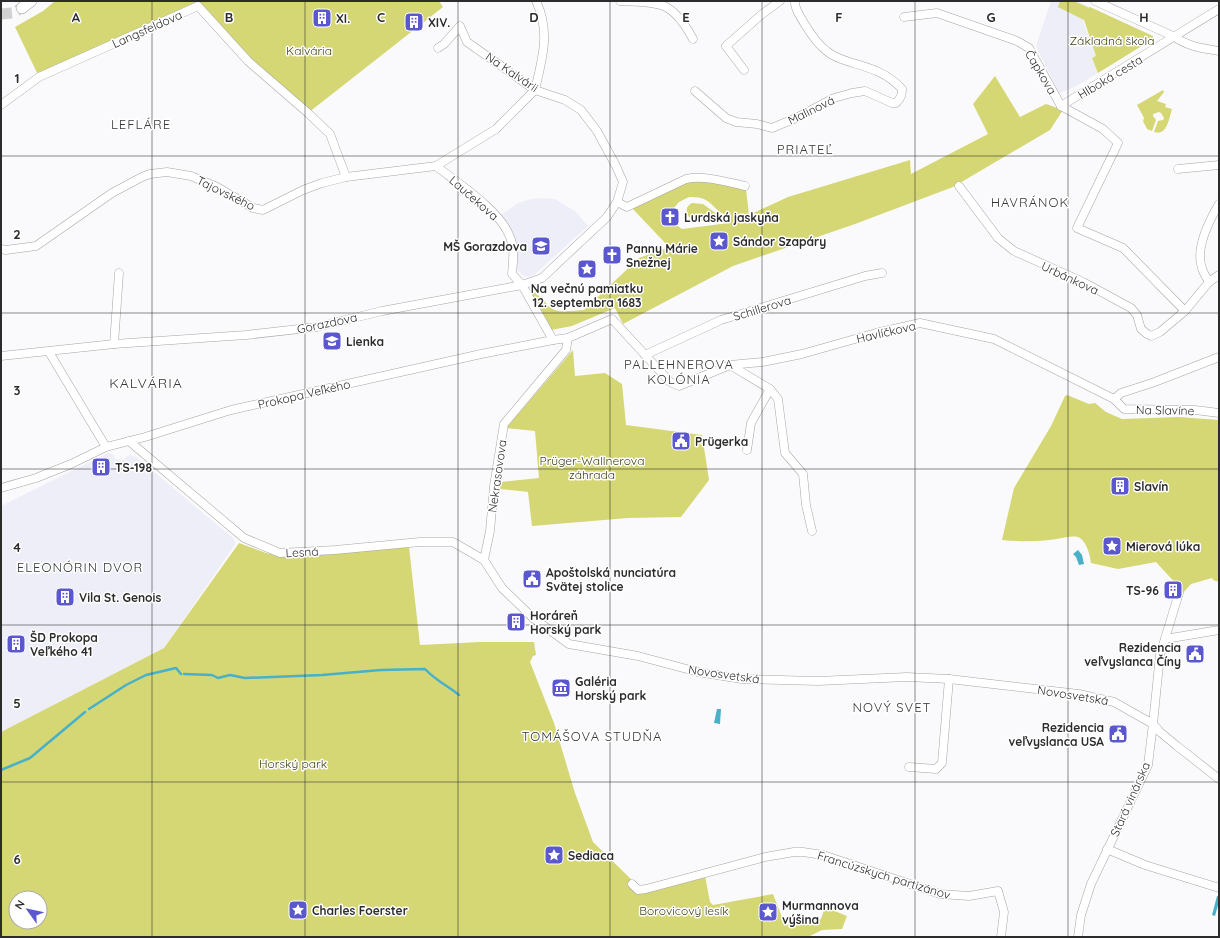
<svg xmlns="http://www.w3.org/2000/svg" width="1220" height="938" font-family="Quicksand,sans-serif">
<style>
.built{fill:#edeef7}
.green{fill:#d4d773;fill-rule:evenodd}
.water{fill:#48b0c9}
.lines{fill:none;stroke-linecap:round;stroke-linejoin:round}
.stream{stroke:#48b0c9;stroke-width:2.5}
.secondary-tunnel{stroke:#d1d1d2;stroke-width:11;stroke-dasharray:11 5.5;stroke-linecap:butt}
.street-casing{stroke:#a5a5a6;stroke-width:9}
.secondary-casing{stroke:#a5a5a6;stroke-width:12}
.street{stroke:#fff;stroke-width:8}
.secondary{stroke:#fff;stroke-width:11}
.grid{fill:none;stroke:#2c2c2c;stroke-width:1;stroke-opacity:0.55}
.labels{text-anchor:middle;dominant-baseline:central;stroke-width:3;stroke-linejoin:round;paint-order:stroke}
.poi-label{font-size:12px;font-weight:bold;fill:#2c2c2c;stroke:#fff;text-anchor:start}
.street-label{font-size:12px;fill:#2c2c2c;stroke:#fff}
.park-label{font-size:12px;fill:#414217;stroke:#fff}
.neighbourhood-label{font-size:13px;letter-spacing:1px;fill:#363737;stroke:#fff}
.quarter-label{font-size:14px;letter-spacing:1px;fill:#363737;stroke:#fff}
.grid-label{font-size:13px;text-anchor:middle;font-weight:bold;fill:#2c2c2c;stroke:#fff;stroke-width:3;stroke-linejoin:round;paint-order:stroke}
</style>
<rect width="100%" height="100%" fill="#fafafc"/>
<!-- built -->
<g class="built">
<polygon points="1051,1 1077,1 1090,7 1083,21 1096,56 1092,58 1098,73 1073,88 1059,93 1036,46"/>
<polygon points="544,198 555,199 576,212 588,226 534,275 528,277 522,275 517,269 517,256 514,236 501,215 518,203 531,199"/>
<polygon points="108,453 114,455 115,459 124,460 127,456 131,455 136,457 234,539 236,543 164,648 1,732 1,506"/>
</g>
<!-- green -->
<g class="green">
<polygon points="55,1 439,1 443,7 308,113 248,61 198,6 39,77 15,27 43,11"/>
<polygon points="1060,1 1074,1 1089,8 1090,7 1153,36 1153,39 1098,73 1092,58 1096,56 1084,20 1058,7"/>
<path d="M995,76l25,41 26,-13 17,6 -13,20 -97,57 -98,37 -122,42 -110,58 -8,-16 -43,18 -21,4 -18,-30 -1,-9 2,-2 3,6c9,4 7,8 14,13 7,6 24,2 33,2l55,-52 30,-11 -38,-40 61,-28 54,10 3,26 39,-18 122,-37 1,14 77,-40 -15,-30zM689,197c25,-1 22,14 40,19v7l-47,6 -15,-10 -1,-2 13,-15z"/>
<path d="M1163,90l1,2 -7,9 9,3 -1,3 7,2c-3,10 -5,27 -18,23l4,-11 5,-1 1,-2 -3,-5 -2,-1 -6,2v2l3,4 -4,11 -5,-2 -4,-8 1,-3 -7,-13z"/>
<path d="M692,203l11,1 18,13v2c-10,1 -23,4 -32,-2 -3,-6 -4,-10 3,-14z"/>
<polygon points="573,350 575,376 605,373 622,384 626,425 702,435 709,480 681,517 628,518 532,526 528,492 500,489 501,482 539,478 535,431 506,428"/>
<path d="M1067,395l22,9 6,-1 11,9 16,7 57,-2 40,3v162l-6,-2 -1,-2 -21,6 -9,10 -5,-2 2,-5 -23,-25 -38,7 -27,-6c-1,-8 -4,-20 -11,-25 -5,-3 -13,-1 -18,0 -20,4 -39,4 -60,2l12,-52 37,-62 14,-30z"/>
<path d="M239,543l27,10 21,4 122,-10 11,98 60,-3h54l2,13 -3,1 -3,6 24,61 21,70 18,49 46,45 3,7 63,-18 5,26 3,3 60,-11 12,31 36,-6 4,-12 22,9 -5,13 -20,1 -14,7h-807v-205l163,-84zM16,898h24v24h-24z"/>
</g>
<!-- water -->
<g class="water">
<polygon points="1078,550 1082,555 1084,564 1079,565 1076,557 1073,554"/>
<polygon points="717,709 721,709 720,724 714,723"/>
<polygon points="1217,896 1219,896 1219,902 1215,916 1212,915"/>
</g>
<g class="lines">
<!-- stream -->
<g class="stream">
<path d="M184,674l28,1 6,3 12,-3 15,3 77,-3 59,-5 44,-1c10,11 23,17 34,26"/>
<polyline points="89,709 126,685 146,675 176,668 181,674"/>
<polyline points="1,770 30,758 85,712"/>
</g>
<!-- secondary-tunnel -->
<polyline class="secondary-tunnel" points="1,14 12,13 22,8"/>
<!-- street casing -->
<g class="street-casing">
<g id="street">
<path d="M620,1c14,1 31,0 44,5 12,5 23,22 29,33"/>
<path d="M1095,1l78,35c16,11 28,12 46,15"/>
<polyline points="904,17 937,13 1017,41 1029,48 1061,106"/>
<polyline points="744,70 726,46 761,15 780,1"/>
<path d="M535,90c7,-31 16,-58 1,-89"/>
<path d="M695,91l31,27 10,4 21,2 15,4 24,-10 38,-20 18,-5 13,-2 27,12h4c5,-5 6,-8 6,-14 -15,-16 -29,-20 -49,-26 -9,-3 -18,-5 -25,-11 -9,-6 -18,-19 -24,-29 -3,-6 -10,-14 -9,-22"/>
<polyline points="1,105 39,77 198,6 248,61 308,113 330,134 346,177"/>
<polyline points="1061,106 1103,129 1118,143 1077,228 1123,248 1185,311"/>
<polyline points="1061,106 1219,9"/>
<path d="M436,166c23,18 64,44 74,71 5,12 3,24 2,37l10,11 31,55"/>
<polyline points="1178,169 1219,165"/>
<polyline points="959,186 998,238 1014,251 1083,282 1131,308 1137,315 1141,329 1147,334 1151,336 1160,332 1185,311 1209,282 1219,275"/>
<path d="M617,202l10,5 59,-28c19,-4 40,3 59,7"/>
<polyline points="1,249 6,250 36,246 112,193 142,177 150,174 167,172 191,176 217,187 253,208 263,210 303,190 322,183 346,177 436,166 496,129 535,90"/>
<path d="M1209,282c-2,-4 -6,-9 -7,-14 -7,-19 7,-47 17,-64"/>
<polyline points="568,338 566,350 504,424 494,486 490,531 484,560 502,588 533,618 569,644 638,656 698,672 742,679 818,681 907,677 949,679 1079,694 1114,702 1153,724 1160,732 1177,746 1219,779"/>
<polyline points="114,344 119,273"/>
<polyline points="49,352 106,447"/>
<polyline points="645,355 721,320 865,276 882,273"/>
<polyline points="1,356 114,344 246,335 317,327 382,311 522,285 542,278 607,217 617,202 623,182 616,166 597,131 581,110 565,100 535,90 467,42 460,26 444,44 438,48"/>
<polyline points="730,365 770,389 778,399 785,453 803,474 806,505 812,531"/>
<polyline points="1114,399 1121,393 1152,383 1219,357"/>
<polyline points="129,441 244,538 280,553 335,550 420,542 453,542 484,560"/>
<polyline points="747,450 751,423 770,389"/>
<polyline points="1,488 36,478 71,464 106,447 145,437 231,410 481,354 553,340 568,338 612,319 670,382 679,386 730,365 762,362 802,354 876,333 920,323 994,339 1114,399 1124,409 1195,410 1219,413"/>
<polyline points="1165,639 1219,630"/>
<polyline points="909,767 936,769 942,763 949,679"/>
<polyline points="1107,849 1145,865 1219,888"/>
<polyline points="632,884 638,890 646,889 765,857 794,852 803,852 823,855 940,894 969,896 998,891 1004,912 1001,937"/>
<polyline points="1078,937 1081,915 1091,884 1148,765 1153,724 1160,655 1179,593"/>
</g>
</g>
<!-- secondary casing -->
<g class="secondary-casing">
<polyline id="secondary" points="22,8 31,1"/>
</g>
<!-- street -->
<use href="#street" class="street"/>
<!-- secondary -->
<use href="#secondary" class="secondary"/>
</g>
<!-- grid -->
<path class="grid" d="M152,1v936M305,1v936M458,1v936M610,1v936M762,1v936M915,1v936M1068,1v936M1,156h1218M1,313h1218M1,469h1218M1,625h1218M1,782h1218"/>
<!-- icons -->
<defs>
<g id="building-square" transform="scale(1)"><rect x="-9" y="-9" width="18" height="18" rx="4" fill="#5b57cf" stroke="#fff"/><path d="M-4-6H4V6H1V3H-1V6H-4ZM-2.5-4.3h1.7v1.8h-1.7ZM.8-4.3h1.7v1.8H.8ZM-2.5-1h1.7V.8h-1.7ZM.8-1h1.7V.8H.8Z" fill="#fff"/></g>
<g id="church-square" transform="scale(1)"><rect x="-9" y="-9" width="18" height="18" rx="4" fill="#5b57cf" stroke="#fff"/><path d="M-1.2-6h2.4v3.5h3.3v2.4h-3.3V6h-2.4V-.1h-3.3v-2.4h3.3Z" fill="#fff"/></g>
<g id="sight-square" transform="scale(1)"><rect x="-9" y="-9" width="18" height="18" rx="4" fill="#5b57cf" stroke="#fff"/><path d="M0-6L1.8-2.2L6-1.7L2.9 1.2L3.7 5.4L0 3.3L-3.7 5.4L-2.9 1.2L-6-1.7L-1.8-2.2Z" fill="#fff"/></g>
<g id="school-square" transform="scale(1)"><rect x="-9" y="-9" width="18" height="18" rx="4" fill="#5b57cf" stroke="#fff"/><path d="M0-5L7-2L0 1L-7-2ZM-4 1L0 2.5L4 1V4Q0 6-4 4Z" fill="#fff"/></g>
<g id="civic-square" transform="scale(1)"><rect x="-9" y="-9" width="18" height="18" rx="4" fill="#5b57cf" stroke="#fff"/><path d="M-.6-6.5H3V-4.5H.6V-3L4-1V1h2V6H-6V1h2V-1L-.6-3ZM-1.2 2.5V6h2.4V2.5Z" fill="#fff"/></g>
<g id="museum-square" transform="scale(1)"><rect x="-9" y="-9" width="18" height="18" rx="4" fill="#5b57cf" stroke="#fff"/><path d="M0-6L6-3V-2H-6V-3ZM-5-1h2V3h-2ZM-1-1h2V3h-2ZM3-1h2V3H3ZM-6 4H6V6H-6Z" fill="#fff"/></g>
</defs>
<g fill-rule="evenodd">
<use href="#building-square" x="322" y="18"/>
<use href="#building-square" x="414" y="22"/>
<use href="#church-square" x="670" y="217"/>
<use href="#sight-square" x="719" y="241"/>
<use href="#school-square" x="541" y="246"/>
<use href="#church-square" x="612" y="255"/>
<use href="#sight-square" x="587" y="269"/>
<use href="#school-square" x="332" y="341"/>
<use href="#civic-square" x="681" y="441"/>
<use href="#building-square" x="101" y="467"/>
<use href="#building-square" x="1120" y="486"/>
<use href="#sight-square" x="1112" y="546"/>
<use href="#civic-square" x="532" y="579"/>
<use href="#building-square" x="1173" y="590"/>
<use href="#building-square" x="65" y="597"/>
<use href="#building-square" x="516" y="622"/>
<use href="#building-square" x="16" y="644"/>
<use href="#civic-square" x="1195" y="654"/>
<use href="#museum-square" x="561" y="688"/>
<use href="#civic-square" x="1118" y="734"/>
<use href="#sight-square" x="554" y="855"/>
<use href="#sight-square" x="298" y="910"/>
<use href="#sight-square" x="768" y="912"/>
</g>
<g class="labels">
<!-- poi labels -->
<g class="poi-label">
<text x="336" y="18">XI.</text>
<text x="428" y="22">XIV.</text>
<text x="684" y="217">Lurdská jaskyňa</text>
<text x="733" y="241">Sándor Szapáry</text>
<text x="527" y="246" text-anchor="end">MŠ Gorazdova</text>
<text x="626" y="248">Panny Márie<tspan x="626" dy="14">Snežnej</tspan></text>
<text x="587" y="288" text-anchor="middle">Na večnú pamiatku<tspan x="587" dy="14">12. septembra 1683</tspan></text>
<text x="346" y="341">Lienka</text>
<text x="695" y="441">Prügerka</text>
<text x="115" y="467">TS-198</text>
<text x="1134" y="486">Slavín</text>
<text x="1126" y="546">Mierová lúka</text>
<text x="546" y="572">Apoštolská nunciatúra<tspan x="546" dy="14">Svätej stolice</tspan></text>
<text x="1159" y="590" text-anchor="end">TS-96</text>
<text x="79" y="597">Vila St. Genois</text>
<text x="530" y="615">Horáreň<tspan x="530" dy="14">Horský park</tspan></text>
<text x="30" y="637">ŠD Prokopa<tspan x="30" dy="14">Veľkého 41</tspan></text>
<text x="1181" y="647" text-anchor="end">Rezidencia<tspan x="1181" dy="14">veľvyslanca Číny</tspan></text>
<text x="575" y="681">Galéria<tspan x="575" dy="14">Horský park</tspan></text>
<text x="1104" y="727" text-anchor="end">Rezidencia<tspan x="1104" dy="14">veľvyslanca USA</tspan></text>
<text x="568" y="855">Sediaca</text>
<text x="782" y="905">Murmannova<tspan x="782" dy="14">výšina</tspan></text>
<text x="312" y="910">Charles Foerster</text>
</g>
<!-- street labels -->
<g class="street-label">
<text transform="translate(147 29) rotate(-24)">Langsfeldova</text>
<text transform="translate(512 72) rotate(34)">Na Kalvárii</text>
<text transform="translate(1041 72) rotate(59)">Čapkova</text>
<text transform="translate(1110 77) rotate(-31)">Hlboká cesta</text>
<text transform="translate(811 110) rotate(-26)">Malinová</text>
<text transform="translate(226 193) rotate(26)">Tajovského</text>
<text transform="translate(474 198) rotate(41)">Laučekova</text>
<text transform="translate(1070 278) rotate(25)">Urbánkova</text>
<text transform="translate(762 308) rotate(-17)">Schillerova</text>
<text transform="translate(327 323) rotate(-12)">Gorazdova</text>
<text transform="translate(886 332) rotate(-13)">Havlíčkova</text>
<text transform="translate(304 394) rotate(-13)">Prokopa Veľkého</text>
<text transform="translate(1165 410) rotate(1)">Na Slavíne</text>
<text transform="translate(497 476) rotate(-82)">Nekrasovova</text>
<text transform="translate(302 552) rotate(-3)">Lesná</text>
<text transform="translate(724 674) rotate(8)">Novosvetská</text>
<text transform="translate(1073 695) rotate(9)">Novosvetská</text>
<text transform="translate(1130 799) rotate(-66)">Stará vinárska</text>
<text transform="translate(884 875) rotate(17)">Francúzskych partizánov</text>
</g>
<!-- park labels -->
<g class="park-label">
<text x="1112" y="40">Základná škola</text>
<text x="309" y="50">Kalvária</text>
<text x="592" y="460">Prüger-Wallnerova<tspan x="592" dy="14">záhrada</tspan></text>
<text x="293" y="763">Horský park</text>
<text x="684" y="910">Borovicový lesík</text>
</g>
<!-- neighbourhood labels -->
<g class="neighbourhood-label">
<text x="141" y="124">LEFLÁRE</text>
<text x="805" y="149">PRIATEĽ</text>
<text x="1030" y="202">HAVRÁNOK</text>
<text x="679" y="364">PALLEHNEROVA<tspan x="679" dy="15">KOLÓNIA</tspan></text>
<text x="80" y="567">ELEONÓRIN DVOR</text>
<text x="892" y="707">NOVÝ SVET</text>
<text x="592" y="736">TOMÁŠOVA STUDŇA</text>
</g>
<!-- quarter labels -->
<g class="quarter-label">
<text x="146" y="383">KALVÁRIA</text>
</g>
</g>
<g class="grid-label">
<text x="76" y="22">A</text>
<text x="229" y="22">B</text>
<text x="381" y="22">C</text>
<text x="534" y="22">D</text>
<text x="686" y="22">E</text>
<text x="839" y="22">F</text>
<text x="991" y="22">G</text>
<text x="1144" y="22">H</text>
<text x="17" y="83">1</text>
<text x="17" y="239">2</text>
<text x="17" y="395">3</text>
<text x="17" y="552">4</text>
<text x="17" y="708">5</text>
<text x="17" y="864">6</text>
</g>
<!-- border -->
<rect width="1220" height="938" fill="none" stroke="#2c2c2c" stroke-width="4"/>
<!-- north arrow -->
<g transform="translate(28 910) rotate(303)"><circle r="19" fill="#ffffff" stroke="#ababab"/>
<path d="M0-3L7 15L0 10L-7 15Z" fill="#5b57cf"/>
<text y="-6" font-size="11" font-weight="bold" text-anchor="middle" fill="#2c2c2c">N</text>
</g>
</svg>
